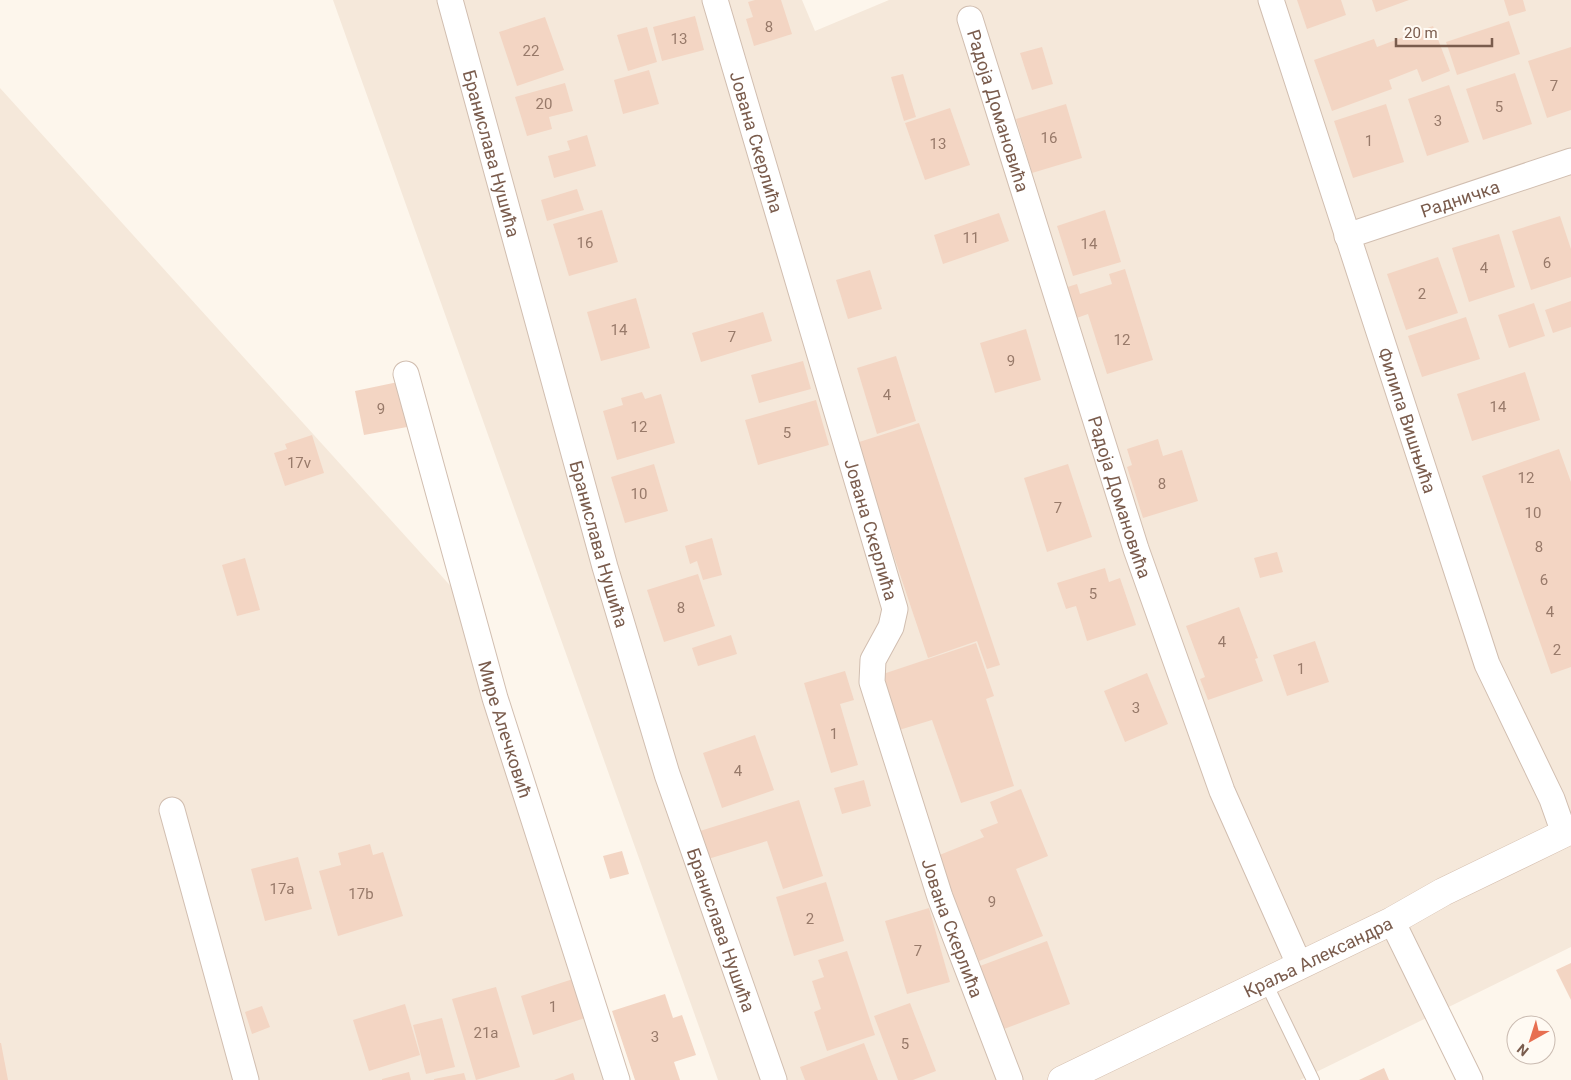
<svg xmlns="http://www.w3.org/2000/svg" width="1571" height="1080" font-family="Roboto,sans-serif">
<style>
.residential{fill:#f5e8da}
.building{fill:#f3d5c3}
.lines{fill:none;stroke-linecap:round;stroke-linejoin:round}
.lane-casing{stroke:#d1beb0;stroke-width:14}
.street-casing{stroke:#d1beb0;stroke-width:27}
.secondary-casing{stroke:#d6c0b0;stroke-width:29}
.lane{stroke:#fff;stroke-width:12}
.street{stroke:#fff;stroke-width:25}
.secondary{stroke:#fff;stroke-width:28}
.labels{text-anchor:middle;dominant-baseline:central;stroke-width:5;stroke-linejoin:round;paint-order:stroke}
.number-label{font-size:15px;fill:#987a6a}
.street-label{font-size:18px;fill:#7a5c4d;stroke:#fffaf3}
</style>
<rect width="100%" height="100%" fill="#fdf6ec"/>
<!-- residential -->
<g class="residential">
<polygon points="333,0 802,0 815,31 889,0 1571,0 1571,947 1300,1080 718,1080"/>
<polygon points="0,88 456,592 616,1080 0,1080"/>
</g>
<!-- building -->
<g class="building">
<polygon points="755,0 781,0 792,34 754,46 746,19 753,17 748,2"/>
<polygon points="1297,0 1341,0 1346,15 1307,29"/>
<polygon points="1372,0 1409,0 1376,12"/>
<polygon points="1504,0 1523,0 1526,11 1509,16"/>
<polygon points="695,16 704,50 662,61 653,27"/>
<polygon points="545,17 564,70 517,86 499,32"/>
<polygon points="1509,21 1520,54 1457,75 1446,42"/>
<polygon points="1433,26 1450,71 1422,82 1417,69 1389,80 1392,89 1332,111 1314,60 1374,39 1377,47"/>
<polygon points="647,27 657,62 628,71 617,35"/>
<polygon points="1042,47 1053,84 1032,90 1020,53"/>
<polygon points="1571,47 1571,110 1547,118 1528,61"/>
<polygon points="649,70 659,104 623,114 614,80"/>
<polygon points="1515,73 1532,124 1483,140 1466,89"/>
<polygon points="903,74 916,117 904,121 891,77"/>
<polygon points="565,83 573,111 549,117 552,129 527,136 515,97"/>
<polygon points="1449,85 1469,142 1427,156 1408,99"/>
<polygon points="1066,104 1082,158 1032,173 1016,119"/>
<polygon points="1386,104 1404,162 1353,178 1334,121"/>
<polygon points="950,108 970,165 925,180 905,123"/>
<polygon points="587,135 596,166 554,178 548,156 570,150 567,141"/>
<polygon points="577,189 584,210 547,221 541,200"/>
<polygon points="602,210 618,262 569,276 553,224"/>
<polygon points="1105,210 1121,262 1073,276 1057,226"/>
<polygon points="999,213 1009,241 943,264 934,235"/>
<polygon points="1560,216 1571,249 1571,277 1531,290 1512,231"/>
<polygon points="1499,234 1515,287 1469,302 1452,248"/>
<polygon points="1438,257 1458,313 1406,330 1387,274"/>
<polygon points="1125,269 1153,360 1107,374 1088,314 1068,321 1058,290 1077,284 1080,294 1112,284 1109,274"/>
<polygon points="870,270 882,309 848,319 836,280"/>
<polygon points="636,298 650,348 601,361 587,312"/>
<polygon points="1571,301 1571,327 1553,333 1545,310"/>
<polygon points="1534,303 1545,336 1509,348 1498,315"/>
<polygon points="763,312 772,341 701,362 692,333"/>
<polygon points="1466,317 1480,359 1422,377 1408,336"/>
<polygon points="1026,329 1041,380 995,393 980,343"/>
<polygon points="896,356 916,421 877,434 857,368"/>
<polygon points="803,361 811,389 759,403 751,375"/>
<polygon points="1525,372 1540,420 1472,441 1457,394"/>
<polygon points="398,382 407,427 364,435 355,391"/>
<polygon points="642,392 645,399 661,394 675,443 617,460 603,411 623,405 621,398"/>
<polygon points="816,400 829,445 758,465 745,420"/>
<polygon points="919,423 1000,665 987,669 977,641 928,658 856,443"/>
<polygon points="312,435 324,473 285,486 274,453 287,449 285,444"/>
<polygon points="1158,439 1163,456 1182,450 1198,501 1143,518 1127,467 1132,465 1127,449"/>
<polygon points="1559,449 1571,482 1571,667 1551,674 1482,476"/>
<polygon points="654,464 668,511 625,523 611,477"/>
<polygon points="1068,464 1092,537 1047,552 1024,478"/>
<polygon points="712,538 722,575 703,580 697,561 690,564 685,546"/>
<polygon points="1277,552 1283,572 1260,578 1254,558"/>
<polygon points="245,558 260,610 237,616 222,565"/>
<polygon points="1105,568 1109,582 1120,578 1136,625 1087,641 1076,606 1066,609 1057,583"/>
<polygon points="698,574 715,626 664,642 647,590"/>
<polygon points="1239,607 1258,658 1255,659 1263,681 1208,700 1200,679 1205,677 1186,626"/>
<polygon points="731,635 737,654 698,666 692,648"/>
<polygon points="1315,641 1329,682 1287,696 1273,655"/>
<polygon points="976,643 994,696 986,699 1014,786 961,803 932,720 899,730 880,675"/>
<polygon points="845,671 854,700 840,704 858,765 831,773 804,683"/>
<polygon points="1147,673 1168,724 1125,742 1104,691"/>
<polygon points="755,735 774,790 722,808 703,753"/>
<polygon points="864,780 871,806 842,814 834,788"/>
<polygon points="1021,789 1048,856 1016,869 1043,936 979,961 937,856 984,837 980,830 998,823 990,802"/>
<polygon points="799,800 823,876 783,889 767,841 708,859 700,831"/>
<polygon points="370,844 373,855 383,852 403,916 338,936 319,871 341,865 338,853"/>
<polygon points="622,851 629,874 610,879 603,856"/>
<polygon points="298,857 312,909 265,921 251,869"/>
<polygon points="826,882 844,941 794,956 776,897"/>
<polygon points="929,908 950,982 907,994 885,921"/>
<polygon points="1047,941 1070,1004 1004,1029 980,966"/>
<polygon points="847,951 875,1035 827,1051 814,1012 821,1009 812,981 824,977 818,960"/>
<polygon points="1571,963 1571,1000 1556,970"/>
<polygon points="573,979 585,1018 533,1035 521,996"/>
<polygon points="496,987 520,1067 476,1080 452,999"/>
<polygon points="665,994 673,1018 682,1015 696,1055 674,1062 680,1080 635,1080 612,1011"/>
<polygon points="910,1003 936,1071 913,1080 898,1080 874,1016"/>
<polygon points="405,1004 420,1055 369,1071 353,1020"/>
<polygon points="262,1006 270,1027 252,1034 245,1012"/>
<polygon points="442,1018 455,1067 426,1074 413,1025"/>
<polygon points="0,1043 1,1043 8,1080 0,1080"/>
<polygon points="864,1043 878,1080 805,1080 800,1067"/>
<polygon points="1384,1068 1389,1080 1359,1080"/>
<polygon points="409,1072 411,1080 382,1080 382,1079"/>
<polygon points="464,1073 466,1080 434,1080 434,1079"/>
<polygon points="573,1073 575,1080 554,1080"/>
</g>
<g class="lines">
<!-- lane casing -->
<g class="lane-casing">
<polyline id="lane" points="1265,981 1313,1080"/>
</g>
<!-- street casing -->
<g class="street-casing">
<g id="street">
<path id="s1" d="M450,0l155,567 62,207 107,306"/>
<path id="s2" d="M715,0l180,609 -4,18 -18,33 -1,22 68,215 70,183"/>
<path id="s3" d="M1271,0l216,664 65,135 12,34"/>
<path id="s4" d="M970,19l166,530 86,242 77,173"/>
<path id="s5" d="M1347,236l224,-75"/>
<path id="s6" d="M406,374l89,324 122,382"/>
<polyline points="172,810 246,1080"/>
<polyline points="1392,921 1470,1080"/>
</g>
</g>
<!-- secondary casing -->
<g class="secondary-casing">
<g id="secondary">
<path id="s7" d="M1062,1080l330,-159 51,-29 128,-62"/>
</g>
</g>
<!-- lane -->
<use href="#lane" class="lane"/>
<!-- street -->
<use href="#street" class="street"/>
<!-- secondary -->
<use href="#secondary" class="secondary"/>
</g>
<g class="labels">
<!-- number labels -->
<g class="number-label">
<text x="769" y="27">8</text>
<text x="679" y="39">13</text>
<text x="531" y="51">22</text>
<text x="1554" y="86">7</text>
<text x="544" y="104">20</text>
<text x="1499" y="107">5</text>
<text x="1438" y="121">3</text>
<text x="1049" y="138">16</text>
<text x="1369" y="141">1</text>
<text x="938" y="144">13</text>
<text x="971" y="238">11</text>
<text x="585" y="243">16</text>
<text x="1089" y="244">14</text>
<text x="1547" y="263">6</text>
<text x="1484" y="268">4</text>
<text x="1422" y="294">2</text>
<text x="619" y="330">14</text>
<text x="732" y="337">7</text>
<text x="1122" y="340">12</text>
<text x="1011" y="361">9</text>
<text x="887" y="395">4</text>
<text x="1498" y="407">14</text>
<text x="381" y="409">9</text>
<text x="639" y="427">12</text>
<text x="787" y="433">5</text>
<text x="299" y="463">17v</text>
<text x="1526" y="478">12</text>
<text x="1162" y="484">8</text>
<text x="639" y="494">10</text>
<text x="1058" y="508">7</text>
<text x="1533" y="513">10</text>
<text x="1539" y="547">8</text>
<text x="1544" y="580">6</text>
<text x="1093" y="594">5</text>
<text x="681" y="608">8</text>
<text x="1550" y="612">4</text>
<text x="1222" y="642">4</text>
<text x="1557" y="650">2</text>
<text x="1301" y="669">1</text>
<text x="1136" y="708">3</text>
<text x="834" y="734">1</text>
<text x="738" y="771">4</text>
<text x="282" y="889">17a</text>
<text x="361" y="894">17b</text>
<text x="992" y="902">9</text>
<text x="810" y="919">2</text>
<text x="918" y="951">7</text>
<text x="553" y="1007">1</text>
<text x="486" y="1033">21a</text>
<text x="655" y="1037">3</text>
<text x="905" y="1044">5</text>
</g>
<!-- street labels -->
<g class="street-label">
<text stroke="none"><textPath href="#s4" startOffset="96">Радоја Домановића</textPath></text>
<text stroke="none"><textPath href="#s2" startOffset="148">Јована Скерлића</textPath></text>
<text stroke="none"><textPath href="#s1" startOffset="159">Бранислава Нушића</textPath></text>
<text stroke="none"><textPath href="#s5" startOffset="119">Радничка</textPath></text>
<text stroke="none"><textPath href="#s3" startOffset="442">Филипа Вишњића</textPath></text>
<text stroke="none"><textPath href="#s4" startOffset="501">Радоја Домановића</textPath></text>
<text stroke="none"><textPath href="#s2" startOffset="552">Јована Скерлића</textPath></text>
<text stroke="none"><textPath href="#s1" startOffset="564">Бранислава Нушића</textPath></text>
<text stroke="none"><textPath href="#s6" startOffset="369">Мире Алечковић</textPath></text>
<text stroke="none"><textPath href="#s2" startOffset="972">Јована Скерлића</textPath></text>
<text stroke="none"><textPath href="#s1" startOffset="969">Бранислава Нушића</textPath></text>
<text stroke="none"><textPath href="#s7" startOffset="284">Краља Александра</textPath></text>
</g>
</g>
<!-- north arrow -->
<g transform="translate(1531 1040) rotate(219)"><circle r="24" fill="#fffaf3" stroke="#cabbb1"/>
<path d="M0-4L9 19L0 12L-9 19Z" fill="#e76f51"/>
<text y="-8" font-size="14" font-weight="bold" text-anchor="middle" fill="#7a5c4d">N</text>
</g>
<!-- scale -->
<path d="M1396 38v8h96v-8" fill="none" stroke="#7a5c4d" stroke-width="2.5"/>
<text x="1404" y="38" font-size="15" fill="#7a5c4d" stroke="#fffaf3" stroke-width="4" paint-order="stroke">20 m</text>
</svg>
